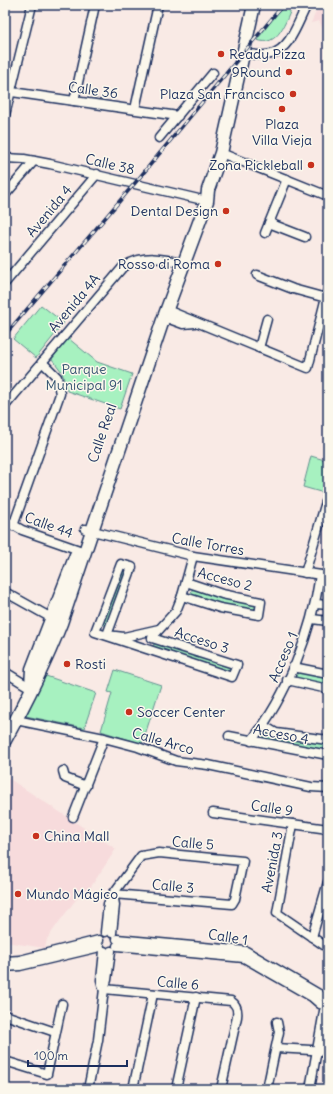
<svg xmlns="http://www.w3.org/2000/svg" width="333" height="1094" font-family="Delius,sans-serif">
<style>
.built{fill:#f7dbdc}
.green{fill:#a7f1c0;stroke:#61908f}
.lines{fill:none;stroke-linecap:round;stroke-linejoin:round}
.street-casing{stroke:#1b2f5e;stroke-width:11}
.primary-casing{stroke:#1b2f5e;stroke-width:15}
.street{stroke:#fbf7ec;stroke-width:8}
.primary{stroke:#fbf7ec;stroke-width:12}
.rail-casing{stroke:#1b2f5e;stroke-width:3.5}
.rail{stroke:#fbf7ec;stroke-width:2;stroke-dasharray:6;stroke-linecap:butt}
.poi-dot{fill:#c8321e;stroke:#fbf7ec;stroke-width:1.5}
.labels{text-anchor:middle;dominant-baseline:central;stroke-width:3;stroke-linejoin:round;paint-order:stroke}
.poi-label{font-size:14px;fill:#1b2f5e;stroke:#fbf7ec;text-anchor:start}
.street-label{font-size:14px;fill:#1b2f5e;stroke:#fbf7ec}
.park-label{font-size:14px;fill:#375672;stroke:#fbf7ec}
</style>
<rect width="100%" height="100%" fill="#f9eae5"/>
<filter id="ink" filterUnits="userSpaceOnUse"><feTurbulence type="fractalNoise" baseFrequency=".025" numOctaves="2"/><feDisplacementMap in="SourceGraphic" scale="8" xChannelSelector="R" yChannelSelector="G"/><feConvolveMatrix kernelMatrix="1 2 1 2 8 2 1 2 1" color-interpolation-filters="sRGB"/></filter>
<g filter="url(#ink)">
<!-- built -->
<g class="built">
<polygon points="319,5 328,5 328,38 319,21 311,23"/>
<polygon points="5,776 116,849 86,894 81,893 59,922 47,939 45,948 5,942"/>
</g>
<!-- green -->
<g class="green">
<path d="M283,5h10c-7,16 -15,43 -36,35z"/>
<polygon points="41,305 64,323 36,358 13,339"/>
<polygon points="68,338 97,362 132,374 120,409 67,391 62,372 52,359"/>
<polygon points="311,456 328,461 328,476 324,493 303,487"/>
<polygon points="122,567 130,569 108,626 101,624"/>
<polygon points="193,588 258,605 257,612 222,605 190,595"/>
<polygon points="156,642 233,666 230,673 151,648"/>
<polygon points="115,670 161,685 142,744 101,731 112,693 108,692"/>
<polygon points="300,672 328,677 328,687 295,679 296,675"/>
<polygon points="43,675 96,693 84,728 26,716"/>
<polygon points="267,733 327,744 328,751 263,741 263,736"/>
</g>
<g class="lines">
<!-- street casing -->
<g class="street-casing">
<g id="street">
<path d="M244,53c8,1 19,4 27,1 20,-5 27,-33 36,-49"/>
<polyline points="5,91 178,116"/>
<polyline points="74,101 95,5"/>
<polyline points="135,109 158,5"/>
<polyline points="5,115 32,5"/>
<polyline points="159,138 213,73"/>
<polyline points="221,153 328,196"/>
<polyline points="5,158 24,159 50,164 207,201"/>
<polyline points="5,195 34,161"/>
<polyline points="269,223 305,237"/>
<polyline points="265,233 287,179"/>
<polyline points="257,275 293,289 326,298"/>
<polyline points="5,283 97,174"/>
<polyline points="167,310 308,368 328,289"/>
<polyline points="164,317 183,324 195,323"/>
<polyline points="259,348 267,319"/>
<path d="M5,406l118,-139c20,-13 40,-9 62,-3"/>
<polyline points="5,520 22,530 85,552"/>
<polyline points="13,526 60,394 57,377 42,362"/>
<polyline points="85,529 193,556 328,576"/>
<polyline points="305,573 328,495"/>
<polyline points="5,592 55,620"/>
<polyline points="182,596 220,608 259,615 261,602 222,594 186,582"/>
<polyline points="316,604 328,605"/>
<polyline points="312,619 328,621"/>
<polyline points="156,633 176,611 182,596 193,556"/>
<polyline points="152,638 237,665 232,677 95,632 121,564 132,567 107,635 124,637 159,629"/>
<polyline points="293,667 328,674"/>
<polyline points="5,672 31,688"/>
<polyline points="287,680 328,689"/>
<polyline points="16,720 104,738 138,747 176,761 208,765 311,787 328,788"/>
<polyline points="264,726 276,733 328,740"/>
<polyline points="229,736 328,755"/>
<path d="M251,741c36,-44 61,-110 69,-166"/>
<polyline points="63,771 65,778 86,786"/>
<polyline points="213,813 328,829"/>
<polyline points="73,817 104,738"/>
<polyline points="293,824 277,913 328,948"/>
<polyline points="105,932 108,904 113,894 141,856 159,853 243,861 235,899 232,904 113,894"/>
<polyline points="112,933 115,905 113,894"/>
<polyline points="312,937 328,882"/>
<polyline points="117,939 246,951 324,997"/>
<polyline points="117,946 244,958 312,997 320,1004"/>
<polyline points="5,961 20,960 99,940"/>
<polyline points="5,967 20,966 100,947"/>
<polyline points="103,988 101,980 104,951"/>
<path d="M104,989l127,12c6,4 7,9 6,16l-16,72"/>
<polyline points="5,1015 55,1032"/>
<polyline points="276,1048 328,1051"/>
<polyline points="318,1050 324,1042 328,1018"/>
<polyline points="5,1061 47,1074 62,1004"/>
<polyline points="88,1089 98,1040 104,989 107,980 111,951"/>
<polyline points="133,1089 153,994"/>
<polyline points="176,1089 196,997"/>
<polyline points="267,1089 279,1032 277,1022"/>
<polyline points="310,1089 324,1011"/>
</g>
</g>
<!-- primary casing -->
<g class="primary-casing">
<g id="primary">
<polyline points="31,686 32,669 76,555"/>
<path d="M5,740c21,-38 40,-76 56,-117l103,-306 43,-116 1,-11 13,-37 33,-148"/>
</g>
</g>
<!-- street -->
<use href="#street" class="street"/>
<!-- primary -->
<use href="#primary" class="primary"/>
<!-- rail casing -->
<g class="rail-casing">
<polyline id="rail" points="5,335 135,183 283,5"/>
</g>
<!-- rail -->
<use href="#rail" class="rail"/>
</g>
</g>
<!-- markers -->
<g class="poi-dot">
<circle cx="221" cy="54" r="4"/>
<circle cx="289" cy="72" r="4"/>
<circle cx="293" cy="94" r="4"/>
<circle cx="282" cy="109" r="4"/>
<circle cx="311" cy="165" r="4"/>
<circle cx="226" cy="211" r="4"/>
<circle cx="218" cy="264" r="4"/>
<circle cx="67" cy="664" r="4"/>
<circle cx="129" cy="712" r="4"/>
<circle cx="36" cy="836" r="4"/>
<circle cx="18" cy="894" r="4"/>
</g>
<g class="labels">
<!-- poi labels -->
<g class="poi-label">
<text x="229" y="54">Ready Pizza</text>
<text x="281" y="72" text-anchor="end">9Round</text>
<text x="285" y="94" text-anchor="end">Plaza San Francisco</text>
<text x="282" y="124" text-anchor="middle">Plaza<tspan x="282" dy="16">Villa Vieja</tspan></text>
<text x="303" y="165" text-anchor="end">Zona Pickleball</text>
<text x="218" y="211" text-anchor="end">Dental Design</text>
<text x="210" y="264" text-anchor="end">Rosso di Roma</text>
<text x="75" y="664">Rosti</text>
<text x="137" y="712">Soccer Center</text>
<text x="44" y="836">China Mall</text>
<text x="26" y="894">Mundo Mágico</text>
</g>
<!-- street labels -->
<g class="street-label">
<text transform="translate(93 90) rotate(8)">Calle 36</text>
<text transform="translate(110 164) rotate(13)">Calle 38</text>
<text transform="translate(49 211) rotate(-50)">Avenida 4</text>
<text transform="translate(74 303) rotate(-50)">Avenida 4A</text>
<text transform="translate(102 433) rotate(-71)">Calle Real</text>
<text transform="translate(49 525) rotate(20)">Calle 44</text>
<text transform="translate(208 544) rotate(10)">Calle Torres</text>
<text transform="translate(225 579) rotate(15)">Acceso 2</text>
<text transform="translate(202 640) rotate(18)">Acceso 3</text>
<text transform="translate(283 657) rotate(-67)">Acceso 1</text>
<text transform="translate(281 734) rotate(11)">Acceso 4</text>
<text transform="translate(163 741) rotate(16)">Calle Arco</text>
<text transform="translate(272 808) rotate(8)">Calle 9</text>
<text transform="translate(193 843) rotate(5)">Calle 5</text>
<text transform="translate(272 862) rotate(-79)">Avenida 3</text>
<text transform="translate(173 886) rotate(5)">Calle 3</text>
<text transform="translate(228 937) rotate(9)">Calle 1</text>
<text transform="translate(178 983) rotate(5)">Calle 6</text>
</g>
<!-- park labels -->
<g class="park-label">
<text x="84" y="369">Parque<tspan x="84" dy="16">Municipal 91</tspan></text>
</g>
</g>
<!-- margin -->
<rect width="333" height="1094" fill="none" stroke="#fbf7ec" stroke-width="20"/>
<rect x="10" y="10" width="313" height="1074" fill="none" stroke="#1b2f5e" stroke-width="1.5" filter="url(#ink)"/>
<!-- scale -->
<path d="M28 1060v6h99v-6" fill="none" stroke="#1b2f5e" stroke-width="2"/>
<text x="34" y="1060" font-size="12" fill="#1b2f5e" stroke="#fbf7ec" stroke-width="3" paint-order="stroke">100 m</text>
</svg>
